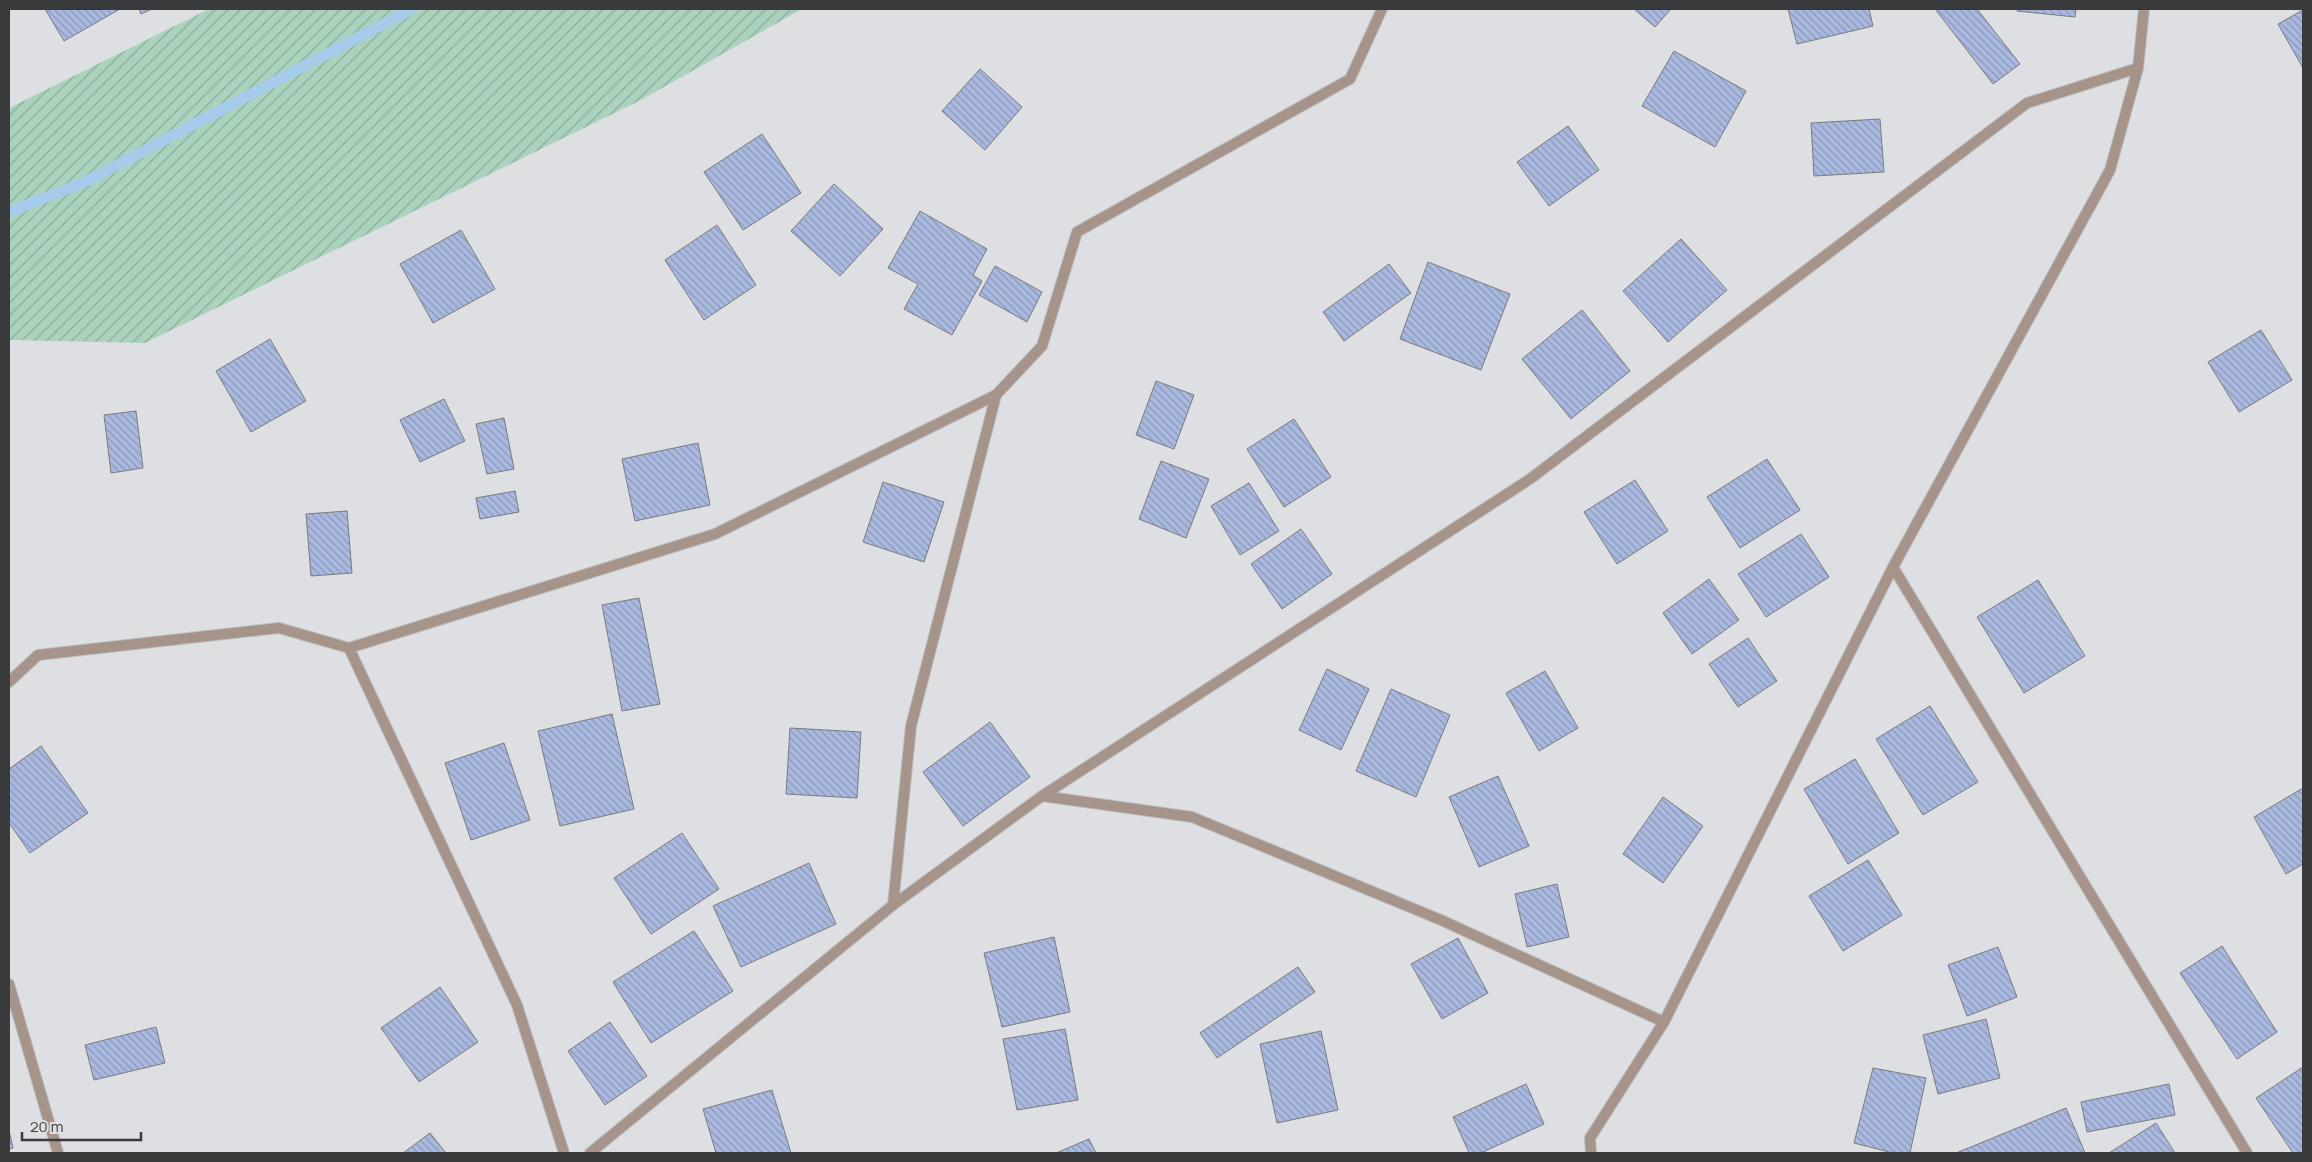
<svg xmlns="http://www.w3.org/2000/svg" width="2312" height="1162" font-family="Manrope,sans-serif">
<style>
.garden{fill:url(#garden-furrows)}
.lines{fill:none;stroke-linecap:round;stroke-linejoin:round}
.stream{stroke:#a7cbea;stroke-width:11}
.building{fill:url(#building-back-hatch);stroke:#7a7b7d}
.minor-casing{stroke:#babbbd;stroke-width:12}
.minor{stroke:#a6948a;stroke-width:10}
</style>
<defs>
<pattern id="garden-furrows" width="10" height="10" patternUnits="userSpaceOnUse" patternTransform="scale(1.25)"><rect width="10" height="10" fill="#abd2bc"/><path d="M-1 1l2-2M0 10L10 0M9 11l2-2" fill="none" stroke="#8cab9a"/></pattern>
<pattern id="building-back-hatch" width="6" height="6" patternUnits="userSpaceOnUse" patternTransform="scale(1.25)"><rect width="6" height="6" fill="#a9b9e0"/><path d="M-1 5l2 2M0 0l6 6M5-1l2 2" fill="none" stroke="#8b97b7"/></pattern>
</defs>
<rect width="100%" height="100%" fill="#dedfe2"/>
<!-- garden -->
<polygon class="garden" points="209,9 802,9 639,101 145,343 9,340 9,108"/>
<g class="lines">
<!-- stream -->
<polyline class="stream" points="9,212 85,182 412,9"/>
</g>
<!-- building -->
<g class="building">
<polygon points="45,9 120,9 64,41"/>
<polygon points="139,9 152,9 141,14"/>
<polygon points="1634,9 1671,9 1655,27"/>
<polygon points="1788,9 1869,9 1873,26 1797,44"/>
<polygon points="1935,9 1977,9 2020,64 1993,84"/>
<polygon points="2018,9 2076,9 2075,17 2017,11"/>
<polygon points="2303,10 2303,68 2278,24"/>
<polygon points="1674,51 1746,91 1715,147 1642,106"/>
<polygon points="980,69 1022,107 985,150 942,111"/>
<polygon points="1880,119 1884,172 1814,176 1811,123"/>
<polygon points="1568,126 1599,170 1549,206 1517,162"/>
<polygon points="762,134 801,193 743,230 704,172"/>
<polygon points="834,184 883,229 840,276 791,231"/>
<polygon points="920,211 987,249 973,275 982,281 952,335 904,309 918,284 888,268"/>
<polygon points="717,225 756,285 704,320 665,260"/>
<polygon points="461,230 495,289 433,323 400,264"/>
<polygon points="1681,239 1727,290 1668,342 1623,291"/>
<polygon points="1428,262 1510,294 1481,370 1400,339"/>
<polygon points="1389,264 1411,293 1344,341 1323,312"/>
<polygon points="995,266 1042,292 1027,322 979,295"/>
<polygon points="1582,310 1630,371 1571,419 1522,359"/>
<polygon points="2261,330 2292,380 2239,412 2208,362"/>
<polygon points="270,339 306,401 251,432 216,371"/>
<polygon points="1156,381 1194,395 1174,449 1136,435"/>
<polygon points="444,399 465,441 420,462 400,420"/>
<polygon points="136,411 143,468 111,473 104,415"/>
<polygon points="504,418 514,469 487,474 476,424"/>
<polygon points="1294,419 1331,477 1284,507 1247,449"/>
<polygon points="698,443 710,505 635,521 622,459"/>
<polygon points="1767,459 1800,510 1740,548 1707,497"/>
<polygon points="1161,461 1209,479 1186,538 1139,519"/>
<polygon points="1635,480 1668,531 1617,564 1584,512"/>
<polygon points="883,482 944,502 924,562 863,542"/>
<polygon points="1249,483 1279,531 1240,555 1211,506"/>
<polygon points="515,491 519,512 480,519 476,498"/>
<polygon points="347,511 352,573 311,576 306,514"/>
<polygon points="1301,529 1332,574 1282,609 1251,564"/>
<polygon points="1801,534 1829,577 1766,617 1738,574"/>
<polygon points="1709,579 1739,620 1692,654 1663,613"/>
<polygon points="2038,580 2085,656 2024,693 1977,617"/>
<polygon points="639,598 660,704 622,711 602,605"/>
<polygon points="1748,638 1777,681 1738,707 1709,664"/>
<polygon points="1327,669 1369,689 1341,750 1299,730"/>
<polygon points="1545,671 1578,728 1539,751 1506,693"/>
<polygon points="1391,689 1450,715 1416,797 1356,771"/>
<polygon points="1930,706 1978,782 1923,815 1876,739"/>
<polygon points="612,714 634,809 560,826 538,731"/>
<polygon points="990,722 1030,777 963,826 923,772"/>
<polygon points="790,728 861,732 857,798 786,794"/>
<polygon points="504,743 530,820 471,840 445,763"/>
<polygon points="41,746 88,813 30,853 9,823 9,769"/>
<polygon points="1855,759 1899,833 1848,864 1804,789"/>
<polygon points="1498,776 1529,846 1479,867 1449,797"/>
<polygon points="2303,788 2303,864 2286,874 2254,817"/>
<polygon points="1663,797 1703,826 1663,883 1623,854"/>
<polygon points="682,833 719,889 651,934 614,878"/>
<polygon points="1868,860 1902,915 1843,951 1809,896"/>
<polygon points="809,863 836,924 741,967 713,906"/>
<polygon points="1557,884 1569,937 1527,947 1515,894"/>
<polygon points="694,931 733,991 651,1043 613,982"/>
<polygon points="1054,937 1070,1012 1002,1027 984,953"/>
<polygon points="1458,938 1488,993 1442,1019 1411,964"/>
<polygon points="2222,946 2277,1032 2237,1059 2180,973"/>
<polygon points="1998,947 2017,997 1967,1016 1948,965"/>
<polygon points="1298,967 1315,992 1217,1058 1200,1033"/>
<polygon points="440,987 478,1042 419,1082 381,1028"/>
<polygon points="1986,1019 2000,1078 1938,1094 1923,1035"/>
<polygon points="610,1022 647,1076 605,1105 568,1051"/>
<polygon points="156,1027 165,1063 94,1080 85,1045"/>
<polygon points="1065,1029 1078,1100 1017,1110 1003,1039"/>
<polygon points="1321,1031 1338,1110 1277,1123 1260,1044"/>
<polygon points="2303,1067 2303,1153 2293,1153 2256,1098"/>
<polygon points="1873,1068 1926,1078 1910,1153 1893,1153 1854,1143"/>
<polygon points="1526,1084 1544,1124 1481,1153 1469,1153 1453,1117"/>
<polygon points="2169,1084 2175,1115 2087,1132 2081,1102"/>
<polygon points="772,1090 791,1153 716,1153 703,1109"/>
<polygon points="2066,1108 2085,1153 1956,1153"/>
<polygon points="2156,1123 2175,1153 2109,1153"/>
<polygon points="9,1130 13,1148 9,1149"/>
<polygon points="430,1133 446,1153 403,1153"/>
<polygon points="1089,1139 1096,1153 1056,1153"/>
</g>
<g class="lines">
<!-- minor casing -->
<g class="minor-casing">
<g id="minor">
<polyline points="1893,567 2247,1153"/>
<polyline points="349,648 715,534 996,395 1042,346 1077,232 1350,79 1382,9"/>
<polyline points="9,682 38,655 279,628 349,648 517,1005 564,1153"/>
<polyline points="1042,796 1530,479 2027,103 2138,68"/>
<polyline points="893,905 911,726 996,395"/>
<polyline points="9,984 58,1153"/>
<polyline points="590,1153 893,905 1042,796 1192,817 1441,920 1664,1022"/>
<polyline points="1591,1153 1590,1138 1664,1022 1893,567 2110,170 2138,68 2144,9"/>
</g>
</g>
<!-- minor -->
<use href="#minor" class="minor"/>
</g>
<!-- border -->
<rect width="2312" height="1162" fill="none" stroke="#393a3b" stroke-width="20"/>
<!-- scale -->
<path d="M22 1132v8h119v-8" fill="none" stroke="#393a3b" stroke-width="2.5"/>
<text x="30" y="1132" font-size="15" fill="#393a3b" stroke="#dedfe2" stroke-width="4" paint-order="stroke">20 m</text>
</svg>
